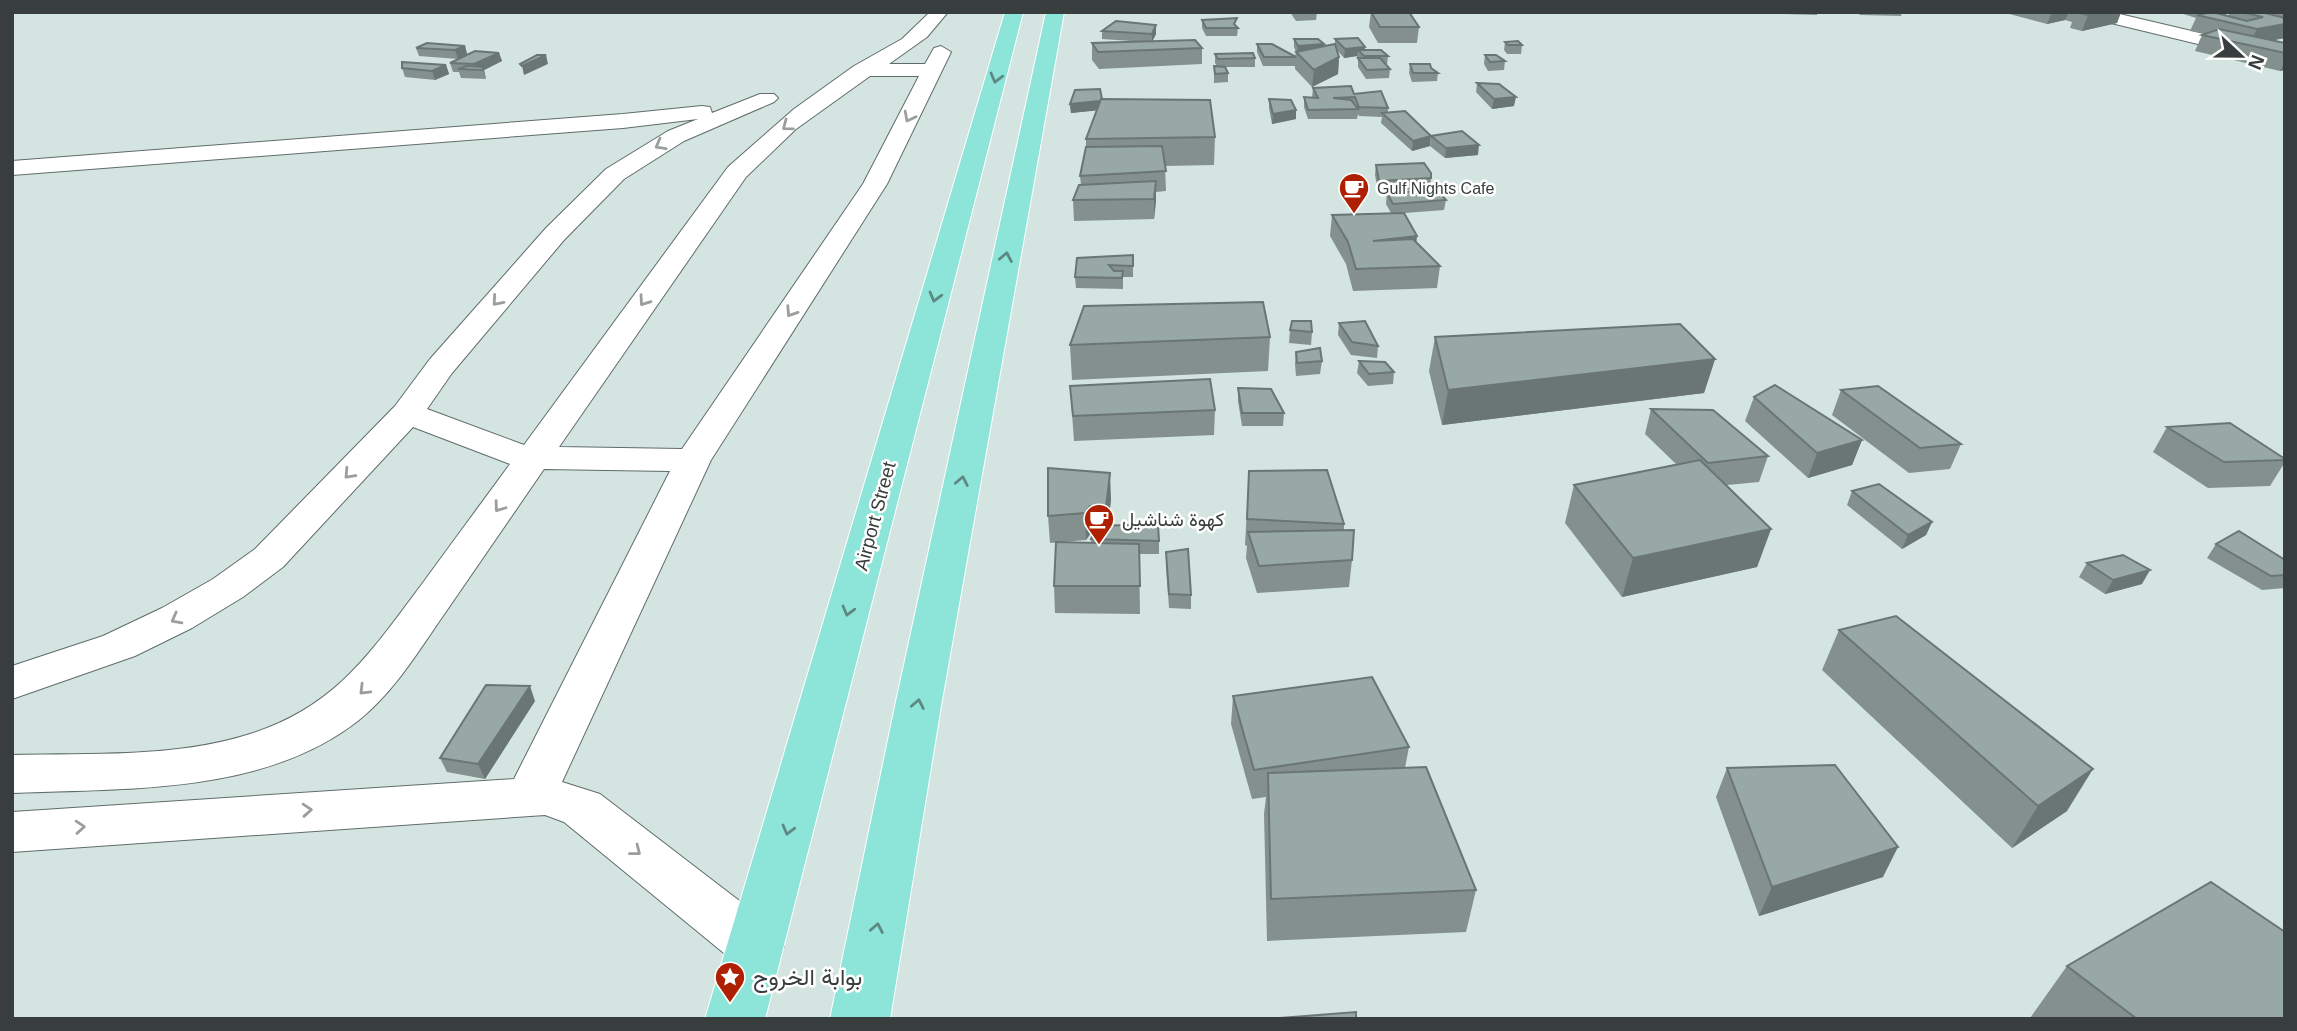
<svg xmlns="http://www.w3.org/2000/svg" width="2297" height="1031" font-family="Helvetica,Vazirmatn,sans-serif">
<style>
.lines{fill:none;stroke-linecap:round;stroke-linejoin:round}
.minor-casing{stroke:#5f6d6a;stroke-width:2}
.major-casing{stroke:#fff;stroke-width:2}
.minor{fill:#fff;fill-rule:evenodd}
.major{fill:#8de4d9;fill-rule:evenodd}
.wall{fill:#83908e}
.shaded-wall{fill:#6a7674}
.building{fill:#98a8a5;stroke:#6a7674;stroke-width:2}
.oneway{stroke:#5e8983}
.oneway2{stroke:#9b9e9e}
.labels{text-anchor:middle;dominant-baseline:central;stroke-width:5;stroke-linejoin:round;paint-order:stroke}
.far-poi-label{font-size:16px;fill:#373e3d;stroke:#fff;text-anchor:start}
.street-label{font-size:19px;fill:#373e3d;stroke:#fff}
.poi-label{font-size:19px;fill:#373e3d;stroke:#fff;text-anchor:start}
.near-poi-label{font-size:23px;fill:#373e3d;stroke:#fff;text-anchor:start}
</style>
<rect width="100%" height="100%" fill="#d4e4e1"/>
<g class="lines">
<!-- minor casing -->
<g class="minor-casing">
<g id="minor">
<path d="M930,12h18l-21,25 -38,27h36l9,-16 7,-2 10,6 -64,132 -176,276 -149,322 38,12 176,135 8,17 -8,17 -20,7 -20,-7 -172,-141 -19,-7 -533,37v-40l502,-33 156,-308 -126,-2c-33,48 -66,96 -99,144 -26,37 -50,78 -86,107 -95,75 -232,68 -347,73v-38c78,-2 163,3 238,-21 86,-27 121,-82 172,-150 29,-40 59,-80 88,-120l-97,-37 -130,140 -40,30 -51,31 -57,28 -123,43v-33l91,-30 59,-28 51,-29 42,-30 140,-143 35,-47 116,-131 60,-59 62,-38 30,-12 -75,9 -611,47v-14l611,-47 79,-8 8,1 2,6 48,-19h14l4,4 -4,4 -90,39 -60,38 -60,61 -112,133 -25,36 97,36 204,-278 66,-58 60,-43 48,-27zM870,76h49l-56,108 -181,265 -123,-2 187,-270 50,-48z"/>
<polygon points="2079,12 2111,12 2285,53 2285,65 2082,16"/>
</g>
</g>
<!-- major casing -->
<g class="major-casing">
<g id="major">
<polygon points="1005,12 1023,12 765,1019 705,1019"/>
<polygon points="1046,12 1064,12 941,706 890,1019 830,1019 895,706"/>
</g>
</g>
<!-- minor -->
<use href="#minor" class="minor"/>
<!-- major -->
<use href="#major" class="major"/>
</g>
<!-- wall -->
<g class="wall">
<polygon points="1290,12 1317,12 1316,20 1296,21"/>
<polygon points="1371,12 1419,27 1417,43 1378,43 1369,27"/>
<polygon points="1782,12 1817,12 1817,15 1784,14"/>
<polygon points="1856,12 1902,12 1901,16 1860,15"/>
<polygon points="2002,12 2121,12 2117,23 2082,31 2070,28 2072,22 2065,20 2047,24"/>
<polygon points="2177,12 2227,12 2226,16 2228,16 2230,12 2285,12 2285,38 2274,40 2285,43 2285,70 2280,71 2195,51 2202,35 2205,34 2190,31 2196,18"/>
<polygon points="1202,20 1237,27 1238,28 1237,36 1206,36 1202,28"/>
<polygon points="1102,31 1156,34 1152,42 1202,48 1202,64 1099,69 1092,60 1092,43 1146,42 1102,39"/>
<polygon points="1294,39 1324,47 1335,45 1335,39 1365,47 1365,50 1388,56 1387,65 1390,69 1389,78 1366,79 1358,67 1358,60 1357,59 1357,56 1344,58 1337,50 1339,57 1338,74 1312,87 1295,69 1295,66 1263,66 1257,52 1257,44 1295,57 1296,52 1294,47"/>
<polygon points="1505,42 1522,45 1521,54 1507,54 1504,50"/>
<polygon points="465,46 467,54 458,59 419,56 416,48"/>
<polygon points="499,53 502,61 484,70 486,79 461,78 459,72 453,72 450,63"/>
<polygon points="1215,54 1255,58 1255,67 1226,67 1228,73 1228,82 1214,83 1214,66 1217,66 1215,63"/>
<polygon points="1485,55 1505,61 1504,70 1488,71 1484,64"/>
<polygon points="1410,64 1431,68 1438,73 1437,81 1412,82 1409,73"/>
<polygon points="446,65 449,74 435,80 405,77 402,68"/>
<polygon points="1477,83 1514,106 1492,109 1476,92"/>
<polygon points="1313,88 1354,94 1388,108 1388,113 1430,146 1412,151 1381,123 1382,117 1359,116 1358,114 1357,119 1308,119 1304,107 1304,97 1312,98"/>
<polygon points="1102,99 1215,137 1214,165 1165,166 1166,191 1156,192 1154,219 1074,221 1073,200 1081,185 1080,176 1086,148 1086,139 1097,110 1071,113 1070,104"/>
<polygon points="1269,99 1296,119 1272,124 1269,108"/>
<polygon points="1431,136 1478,155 1445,158 1430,146"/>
<polygon points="1376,165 1431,178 1430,189 1378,191 1375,175"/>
<polygon points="1387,193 1446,200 1444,210 1405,213 1417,236 1416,242 1440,266 1437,288 1353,291 1346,264 1330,236 1332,215 1391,213 1386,204"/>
<polygon points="1133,255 1133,277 1123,277 1123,289 1076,288 1075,277"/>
<polygon points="1339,323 1378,346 1377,358 1351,355 1338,335"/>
<polygon points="1290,330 1312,332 1311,345 1289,343"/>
<polygon points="1270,337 1268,371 1072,380 1070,345"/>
<polygon points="1435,337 1715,359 1704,393 1442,425 1429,371"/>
<polygon points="1296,352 1322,361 1320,374 1296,376 1295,364"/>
<polygon points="1359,361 1394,372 1393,384 1368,386 1357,373"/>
<polygon points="1070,386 1215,410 1214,435 1074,441"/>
<polygon points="1238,388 1284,413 1283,426 1242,426 1238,401"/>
<polygon points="1841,390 1961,444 1950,469 1909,473 1832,415"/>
<polygon points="1754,397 1862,440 1852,465 1808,478 1745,421"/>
<polygon points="1651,409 1768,456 1759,482 1727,485 1771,529 1757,567 1622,597 1565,523 1574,485 1676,464 1645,434"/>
<polygon points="2167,427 2285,459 2285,462 2270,486 2208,488 2153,452"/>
<polygon points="1249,471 1344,524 1344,530 1352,560 1349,587 1257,593 1246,558 1247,546 1245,545"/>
<polygon points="1852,491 1932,522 1926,535 1902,549 1847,505"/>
<polygon points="1111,499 1108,526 1159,541 1159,554 1139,554 1140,614 1055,613 1054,586 1091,543 1091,539 1093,533 1091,533 1086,540 1050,543 1048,516"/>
<polygon points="2216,544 2285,560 2285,588 2262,590 2207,558"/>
<polygon points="1166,552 1191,595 1191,609 1169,608 1166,566"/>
<polygon points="2087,563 2142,584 2105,594 2079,577"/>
<polygon points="1839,630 2067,811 2012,848 1822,670"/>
<polygon points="1233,696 1409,747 1405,768 1476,890 1466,932 1267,941 1264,814 1266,797 1252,799 1231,724"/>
<polygon points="535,701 485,779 447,772 440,758"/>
<polygon points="1727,768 1883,877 1759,916 1716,797"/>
<polygon points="2067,966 2285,1019 2032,1019 2030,1018"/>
</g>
<!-- shaded-wall -->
<g class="shaded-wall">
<polygon points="2052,12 2069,12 2065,20 2047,24"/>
<polygon points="2101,12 2121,12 2117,23 2082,31 2088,15"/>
<polygon points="2209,12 2227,12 2224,18"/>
<polygon points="2285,24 2285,38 2249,45 2257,29"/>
<polygon points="1156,25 1156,34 1152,42 1152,34"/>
<polygon points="1324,44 1323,53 1297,54 1298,46"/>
<polygon points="465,46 467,54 458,59 455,50"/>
<polygon points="1365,47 1365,55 1358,50 1357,56 1344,58 1345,49"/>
<polygon points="499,53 502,61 484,70 486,79 483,70 476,70 474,64"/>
<polygon points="546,55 548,64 524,75 522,66"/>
<polygon points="1339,57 1338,74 1312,87 1314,70"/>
<polygon points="2285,62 2285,70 2280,71"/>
<polygon points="446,65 449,74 435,80 432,71"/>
<polygon points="1516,97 1514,106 1492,109 1494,99"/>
<polygon points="1102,101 1102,110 1071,113 1070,104"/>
<polygon points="1296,110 1296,119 1272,124 1273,114"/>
<polygon points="1431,136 1430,146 1412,151 1413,141"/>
<polygon points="1479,145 1478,155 1445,158 1446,148"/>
<polygon points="1156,181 1156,202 1154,219 1154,199"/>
<polygon points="1417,236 1414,257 1373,241"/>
<polygon points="1715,359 1704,393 1442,425 1448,390"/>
<polygon points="1862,440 1852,465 1808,478 1817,453"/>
<polygon points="1110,473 1111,499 1107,533 1106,507"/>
<polygon points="1090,506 1091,533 1086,540 1085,513"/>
<polygon points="1932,522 1926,535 1902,549 1908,535"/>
<polygon points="1771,529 1757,567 1622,597 1633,558"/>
<polygon points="2150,570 2142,584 2105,594 2113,580"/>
<polygon points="530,686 535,701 485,779 478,764"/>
<polygon points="2093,769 2067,811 2012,848 2038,806"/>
<polygon points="1898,847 1883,877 1759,916 1772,887"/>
</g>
<!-- building -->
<g class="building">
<polygon points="1371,12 1409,12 1419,27 1380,27"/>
<polygon points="2076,12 2101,12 2088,15"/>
<polygon points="2212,12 2247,21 2263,17 2241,12 2261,12 2285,18 2285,24 2257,29 2197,15"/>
<polygon points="1237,18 1234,24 1238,28 1206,28 1202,20"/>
<polygon points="1116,21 1156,25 1152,34 1102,31"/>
<polygon points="2219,29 2285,43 2285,53 2202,35"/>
<polygon points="1358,38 1365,47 1345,49 1335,39"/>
<polygon points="1294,39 1318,39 1324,44 1298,46"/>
<polygon points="1195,40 1202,48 1098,52 1092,43"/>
<polygon points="1518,41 1522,45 1508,45 1505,42"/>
<polygon points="427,43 465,46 455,50 416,48"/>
<polygon points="1257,44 1272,44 1296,57 1264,57"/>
<polygon points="1335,44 1339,57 1314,70 1296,52"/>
<polygon points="1358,50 1381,50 1388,56 1364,56"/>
<polygon points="475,51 499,53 474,64 450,63"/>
<polygon points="1253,53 1255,58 1218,59 1215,54"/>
<polygon points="537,55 546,55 522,66 520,64"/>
<polygon points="1485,55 1496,55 1505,61 1490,62"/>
<polygon points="1358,58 1380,58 1390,69 1367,70"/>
<polygon points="402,62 446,65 432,71 402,68"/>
<polygon points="1410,64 1430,64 1431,68 1438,73 1413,73"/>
<polygon points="467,66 483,67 483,70 458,69"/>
<polygon points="1214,66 1225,67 1228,73 1215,74"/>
<polygon points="1477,83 1499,84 1516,97 1494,99"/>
<polygon points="1351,86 1354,94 1381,91 1388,108 1359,107 1355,97 1333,98 1351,100 1358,109 1308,110 1304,97 1318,98 1313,88"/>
<polygon points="1100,89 1102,99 1100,101 1070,104 1075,90"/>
<polygon points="1101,99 1210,100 1215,137 1086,139"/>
<polygon points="1269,99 1291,100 1296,110 1273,114"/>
<polygon points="1405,111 1431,136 1413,141 1382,113"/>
<polygon points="1462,131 1479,145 1446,148 1431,136"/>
<polygon points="1162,146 1166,171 1080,176 1086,147"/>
<polygon points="1424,163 1431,173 1431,178 1379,181 1376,165"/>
<polygon points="1156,181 1154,199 1073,200 1079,185"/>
<polygon points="1437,190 1446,200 1393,204 1387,193"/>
<polygon points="1404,213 1417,236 1373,241 1413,239 1440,266 1356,269 1348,242 1332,215"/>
<polygon points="1133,255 1133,266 1109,265 1114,271 1123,271 1122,278 1075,277 1077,258"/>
<polygon points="1263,302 1270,337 1070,345 1084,306"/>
<polygon points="1292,321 1311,321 1312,332 1290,330"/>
<polygon points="1365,321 1378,346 1352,342 1339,323"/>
<polygon points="1680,324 1715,359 1448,390 1435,337"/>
<polygon points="1320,348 1322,361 1297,363 1296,352"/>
<polygon points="1359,361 1385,362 1394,372 1369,374"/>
<polygon points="1210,379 1215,410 1073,416 1070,386"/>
<polygon points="1775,385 1862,440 1817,453 1754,397"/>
<polygon points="1878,386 1961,444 1920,448 1841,390"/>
<polygon points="1238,388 1271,389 1284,413 1242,413"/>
<polygon points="1651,409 1713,410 1768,456 1708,463"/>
<polygon points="2230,423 2285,459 2285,460 2224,462 2167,427"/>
<polygon points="1700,460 1771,529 1633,558 1574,485"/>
<polygon points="1048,468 1110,473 1106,507 1090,506 1085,513 1048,516"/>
<polygon points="1327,470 1344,524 1247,519 1249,471"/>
<polygon points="1879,484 1932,522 1908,535 1852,491"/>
<polygon points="1158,524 1159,541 1091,539 1096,526"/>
<polygon points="1354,530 1352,560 1259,566 1248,532"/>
<polygon points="2239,531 2285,560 2285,575 2271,576 2216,544"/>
<polygon points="1056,542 1139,544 1140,586 1054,586"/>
<polygon points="1188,549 1191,595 1169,594 1166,552"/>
<polygon points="2123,555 2150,570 2113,580 2087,563"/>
<polygon points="1896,616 2093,769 2038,806 1839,630"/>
<polygon points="1372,677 1409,747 1254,770 1233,696"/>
<polygon points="486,685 530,686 478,764 440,758"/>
<polygon points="1835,765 1898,847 1772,887 1727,768"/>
<polygon points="1426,767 1476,890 1271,899 1268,773"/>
<polygon points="2211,882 2285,932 2285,1019 2137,1019 2067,966"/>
<polygon points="1356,1012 1356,1019 1267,1019"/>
</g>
<!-- one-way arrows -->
<defs><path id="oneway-chevron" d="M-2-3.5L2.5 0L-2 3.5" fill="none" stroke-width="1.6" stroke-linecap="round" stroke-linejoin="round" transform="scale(1.75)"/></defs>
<g class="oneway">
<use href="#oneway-chevron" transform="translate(996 78) rotate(105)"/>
<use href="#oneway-chevron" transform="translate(1006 257) rotate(-79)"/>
<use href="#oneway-chevron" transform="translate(935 297) rotate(105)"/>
<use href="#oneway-chevron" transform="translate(962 481) rotate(-79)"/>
<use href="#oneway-chevron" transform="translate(848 611) rotate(105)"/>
<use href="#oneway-chevron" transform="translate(918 704) rotate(-79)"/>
<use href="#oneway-chevron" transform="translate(788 830) rotate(105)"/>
<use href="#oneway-chevron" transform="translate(877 928) rotate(-79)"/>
</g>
<g class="oneway2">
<use href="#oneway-chevron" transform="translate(909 117) rotate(117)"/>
<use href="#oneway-chevron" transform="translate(787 126) rotate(143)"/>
<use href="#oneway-chevron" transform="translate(660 145) rotate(151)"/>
<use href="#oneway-chevron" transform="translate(497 301) rotate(131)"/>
<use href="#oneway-chevron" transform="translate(644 301) rotate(125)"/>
<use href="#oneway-chevron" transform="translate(791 312) rotate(123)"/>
<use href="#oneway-chevron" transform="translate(349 474) rotate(133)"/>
<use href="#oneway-chevron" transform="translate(499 507) rotate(126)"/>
<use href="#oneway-chevron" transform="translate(176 619) rotate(152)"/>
<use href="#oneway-chevron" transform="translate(364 690) rotate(135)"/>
<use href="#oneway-chevron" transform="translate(307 810) rotate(-4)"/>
<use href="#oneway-chevron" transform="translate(80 827) rotate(-4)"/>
<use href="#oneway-chevron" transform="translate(636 851) rotate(38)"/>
</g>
<!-- icons -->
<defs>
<g id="cafe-pin" transform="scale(1.575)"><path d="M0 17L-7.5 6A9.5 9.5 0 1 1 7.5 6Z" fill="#ae2001" stroke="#fff"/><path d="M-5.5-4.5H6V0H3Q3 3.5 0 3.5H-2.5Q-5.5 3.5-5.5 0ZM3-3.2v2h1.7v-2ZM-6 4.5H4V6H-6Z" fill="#fff"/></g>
<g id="sight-pin" transform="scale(1.575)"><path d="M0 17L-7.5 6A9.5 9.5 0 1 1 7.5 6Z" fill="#ae2001" stroke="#fff"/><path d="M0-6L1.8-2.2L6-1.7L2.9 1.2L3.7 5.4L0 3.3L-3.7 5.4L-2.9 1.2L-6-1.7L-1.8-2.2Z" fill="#fff"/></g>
</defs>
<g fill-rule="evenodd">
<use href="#cafe-pin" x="1354" y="188"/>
<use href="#cafe-pin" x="1099" y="519"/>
<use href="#sight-pin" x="730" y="977"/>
</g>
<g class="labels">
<!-- far-poi labels -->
<g class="far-poi-label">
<text x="1377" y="188">Gulf Nights Cafe</text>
</g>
<!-- street labels -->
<g class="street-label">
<text transform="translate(875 516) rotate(-75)">Airport Street</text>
</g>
<!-- poi labels -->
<g class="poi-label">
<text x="1122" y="519">كهوة شناشيل</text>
</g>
<!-- near-poi labels -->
<g class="near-poi-label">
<text x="753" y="977">بوابة الخروج</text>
</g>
</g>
<!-- border -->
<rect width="2297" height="1031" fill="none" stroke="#373e3d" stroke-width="28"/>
<!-- north arrow -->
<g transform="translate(2241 56) rotate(112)" stroke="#ffffff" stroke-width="5" paint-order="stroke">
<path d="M0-5L12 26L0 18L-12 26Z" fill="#373e3d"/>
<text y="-10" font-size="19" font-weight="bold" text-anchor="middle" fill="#373e3d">N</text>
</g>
</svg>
